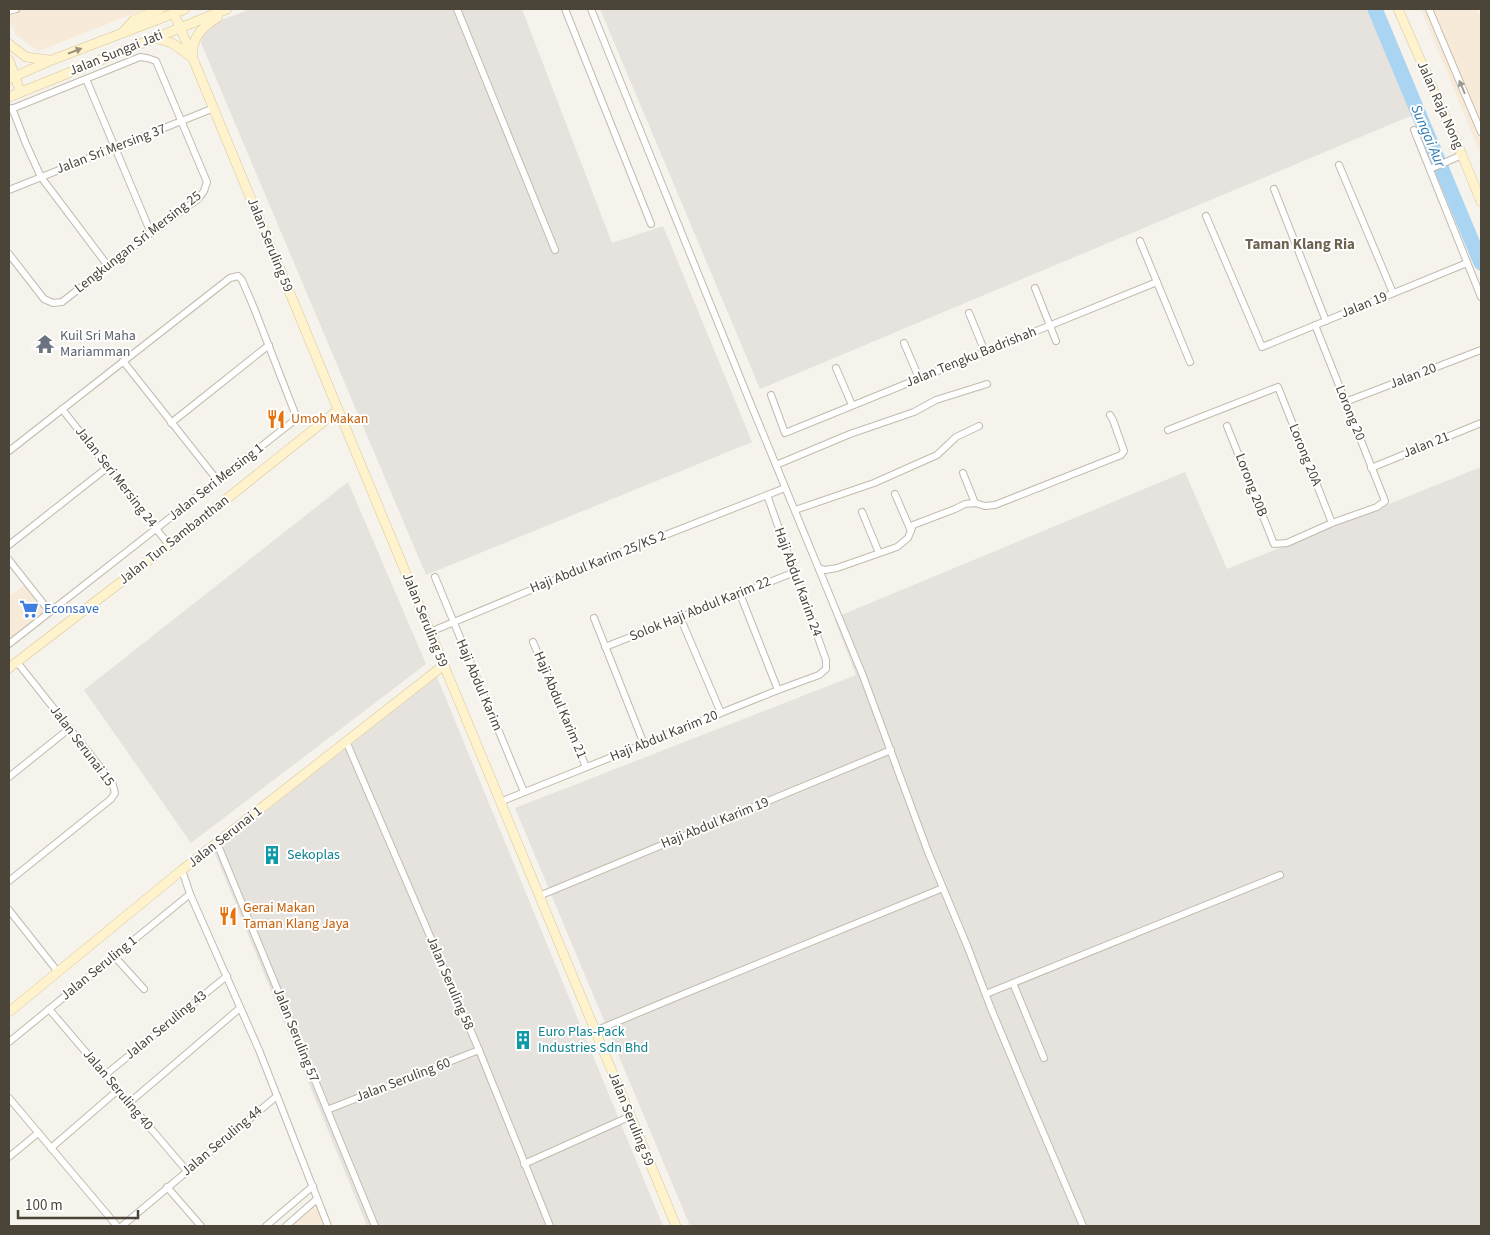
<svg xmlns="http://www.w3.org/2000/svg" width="1490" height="1235" font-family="'Source Sans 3',sans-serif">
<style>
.commercial{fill:#f7ead8}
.industrial{fill:#e6e2dd}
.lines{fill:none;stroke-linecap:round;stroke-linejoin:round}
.river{stroke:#a9d4f2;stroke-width:15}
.street-casing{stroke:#c2bbae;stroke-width:8}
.secondary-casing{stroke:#d6c79b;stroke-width:10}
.street{stroke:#fff;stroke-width:6}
.secondary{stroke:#fff3cd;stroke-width:9}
.oneway{fill:#9c937c}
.oneway2{fill:#9c9892}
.labels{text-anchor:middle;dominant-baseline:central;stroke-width:4;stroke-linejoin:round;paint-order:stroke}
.street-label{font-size:14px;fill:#4b4439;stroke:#fff}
.worship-label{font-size:14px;fill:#5b616d;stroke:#fff;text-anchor:start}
.food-label{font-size:14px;fill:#c56008;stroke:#fff;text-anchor:start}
.shop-label{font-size:14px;fill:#366cbe;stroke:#fff;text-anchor:start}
.culture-label{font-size:14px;fill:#0d838f;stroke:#fff;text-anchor:start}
.water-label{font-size:15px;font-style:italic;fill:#2e7ab2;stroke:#fff}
.neighbourhood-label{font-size:15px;font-weight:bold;fill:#6e6250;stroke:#fff}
</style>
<rect width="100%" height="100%" fill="#f6f3ec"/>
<!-- commercial -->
<g class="commercial">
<polygon points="9,9 145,9 39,51 16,35 9,20"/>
<polygon points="1421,9 1477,9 1481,18 1481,155"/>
<polygon points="25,585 45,611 9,640 9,597"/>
<polygon points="316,1204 325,1226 290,1226"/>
</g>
<!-- industrial -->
<g class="industrial">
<polygon points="250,9 522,9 612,243 663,226 752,442 426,575 201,43 204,27"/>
<polygon points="600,9 1370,9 1413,115 760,389"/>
<polygon points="1481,467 1481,1226 690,1226 515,808 856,675 834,618 1185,472 1227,569"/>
<polygon points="348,482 426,664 191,843 84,690"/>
<polygon points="437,677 663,1226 367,1226 214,851"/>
</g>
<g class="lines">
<!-- river -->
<polyline class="river" points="1375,9 1481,263"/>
<!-- street casing -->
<g class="street-casing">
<g id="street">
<polyline points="457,9 555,250"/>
<polyline points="565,9 651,224"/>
<polyline points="591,9 752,407 863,676 928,852 968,948 990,1006 1025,1090 1083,1226"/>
<polyline points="1429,9 1481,132"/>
<polyline points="9,11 16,9"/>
<polyline points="86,79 151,233"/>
<polyline points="12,108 26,144 41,177 108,266"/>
<polyline points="9,110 140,57 147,58 156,61 207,182 204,191 198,199 151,233 62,302 53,303 44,299 9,254"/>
<polyline points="1414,130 1481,297"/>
<polyline points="1339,165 1393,293"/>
<polyline points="1430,169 1462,155"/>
<polyline points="1274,189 1326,321"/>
<polyline points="9,190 214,108"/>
<polyline points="1206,216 1262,347 1467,263"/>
<polyline points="1140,241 1190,362"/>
<polyline points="1035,288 1056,341"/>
<polyline points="969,313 985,352"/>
<polyline points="904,343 919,378"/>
<polyline points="123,361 218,481"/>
<polyline points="836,368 852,405"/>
<polyline points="771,395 785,433 1157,282"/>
<polyline points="1345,402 1481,350"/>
<polyline points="62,409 169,545"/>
<polyline points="171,423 269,345"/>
<polyline points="1227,426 1274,544 1287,543 1332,523 1377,507 1385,501 1315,325"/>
<polyline points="1168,430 1278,387 1332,523"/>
<polyline points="9,451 230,278 238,276 242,280 254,308 296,416 295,420 291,423 9,644"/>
<polyline points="776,465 850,434 914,412 936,400 987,384"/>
<polyline points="1371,468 1481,423"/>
<polyline points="963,473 975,503"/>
<polyline points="895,494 911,531"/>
<polyline points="795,510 874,483 937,455 956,437 979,426"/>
<polyline points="862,512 879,553"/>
<polyline points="9,545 108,467"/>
<polyline points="9,560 50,612"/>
<polyline points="819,568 825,570 837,568 897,547 908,538 913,525 955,509 965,504 975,503 985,506 995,505 1121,455 1124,451 1113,420 1110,415"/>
<polyline points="435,577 524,792"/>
<polyline points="740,594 778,690"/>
<polyline points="680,617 721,713"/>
<polyline points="594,618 644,744"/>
<polyline points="430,632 617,554 785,488"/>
<polyline points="533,642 586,767"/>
<polyline points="605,647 795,572"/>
<polyline points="346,741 479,1050 550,1226"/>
<polyline points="9,777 70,728"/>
<polyline points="500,802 778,690 819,675 826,669 826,660 767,495"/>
<polyline points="217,843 375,1226"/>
<polyline points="182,870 190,894 259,1050 328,1226"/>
<polyline points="9,881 111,799 115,793 112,782 17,662"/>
<polyline points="539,896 891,750"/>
<polyline points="9,910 58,972"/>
<polyline points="114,956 144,989"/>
<polyline points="1013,983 1044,1058"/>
<polyline points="986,994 1280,875"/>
<polyline points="49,1009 187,1171"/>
<polyline points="595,1031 674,998 943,888"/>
<polyline points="9,1042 190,894"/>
<polyline points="105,1075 227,976"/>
<polyline points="9,1098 117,1226"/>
<polyline points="129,1103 240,1008"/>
<polyline points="327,1110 479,1050"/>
<polyline points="51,1148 118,1090"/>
<polyline points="9,1157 38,1133"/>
<polyline points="524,1164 631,1116"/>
<polyline points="167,1187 201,1226"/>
<polyline points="122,1226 277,1096"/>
<polyline points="266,1226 313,1186"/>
<polyline points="286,1226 317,1199"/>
</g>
</g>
<!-- secondary casing -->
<g class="secondary-casing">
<g id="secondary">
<polyline points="1398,9 1462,155 1481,202"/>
<polyline points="174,13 676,1226"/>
<polyline points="123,32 134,20 160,9"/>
<polyline points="154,38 172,43 193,58"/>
<polyline points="9,44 26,57 49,60"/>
<path d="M193,55c-2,-18 11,-29 25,-38"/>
<polyline points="9,60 20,91"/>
<polyline points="9,79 52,60 185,9"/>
<polyline points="9,97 227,9"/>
<polyline points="9,668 169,545 338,410"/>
<polyline points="9,1012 182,870 444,665"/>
</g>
</g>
<!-- street -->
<use href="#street" class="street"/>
<!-- secondary -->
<use href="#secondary" class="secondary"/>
</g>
<!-- one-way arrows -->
<defs><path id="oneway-solid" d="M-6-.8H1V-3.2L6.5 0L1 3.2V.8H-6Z" transform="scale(1.25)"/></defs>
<use class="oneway" href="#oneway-solid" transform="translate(75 51) rotate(-21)"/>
<use class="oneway2" href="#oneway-solid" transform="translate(1462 87) rotate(-113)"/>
<!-- icons -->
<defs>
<g id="temple-bare" transform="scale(1.5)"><path d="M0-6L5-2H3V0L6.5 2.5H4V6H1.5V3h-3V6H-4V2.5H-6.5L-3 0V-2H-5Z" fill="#6b7280" stroke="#fff" stroke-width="2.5" paint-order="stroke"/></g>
<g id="restaurant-bare" transform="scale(1.5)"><path d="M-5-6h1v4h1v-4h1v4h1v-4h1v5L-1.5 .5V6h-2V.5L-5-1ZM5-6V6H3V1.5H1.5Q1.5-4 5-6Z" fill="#e8710a" stroke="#fff" stroke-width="2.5" paint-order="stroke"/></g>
<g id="supermarket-bare" transform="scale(1.5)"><path d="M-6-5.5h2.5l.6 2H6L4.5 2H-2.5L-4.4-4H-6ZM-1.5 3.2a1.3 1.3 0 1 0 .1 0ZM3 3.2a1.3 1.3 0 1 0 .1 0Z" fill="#3f7fe0" stroke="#fff" stroke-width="2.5" paint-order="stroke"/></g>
<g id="building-bare" transform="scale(1.5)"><path d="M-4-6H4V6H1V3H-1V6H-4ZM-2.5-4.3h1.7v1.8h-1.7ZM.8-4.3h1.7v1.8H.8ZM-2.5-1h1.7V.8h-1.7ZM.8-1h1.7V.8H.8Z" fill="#0f9aa8" stroke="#fff" stroke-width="2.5" paint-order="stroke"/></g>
</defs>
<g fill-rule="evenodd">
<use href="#temple-bare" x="45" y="344"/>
<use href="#restaurant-bare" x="276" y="419"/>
<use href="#supermarket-bare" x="29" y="609"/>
<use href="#building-bare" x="272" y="855"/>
<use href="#restaurant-bare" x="228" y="916"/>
<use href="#building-bare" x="523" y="1040"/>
</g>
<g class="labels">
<!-- street labels -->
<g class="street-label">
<text transform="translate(116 53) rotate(-22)">Jalan Sungai Jati</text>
<text transform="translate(1440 105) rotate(66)">Jalan Raja Nong</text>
<text transform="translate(111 149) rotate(-21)">Jalan Sri Mersing 37</text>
<text transform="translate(138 242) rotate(-38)">Lengkungan Sri Mersing 25</text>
<text transform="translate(270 245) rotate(68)">Jalan Seruling 59</text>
<text transform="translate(1364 305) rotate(-22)">Jalan 19</text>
<text transform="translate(971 357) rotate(-22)">Jalan Tengku Badrishah</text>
<text transform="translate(1413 376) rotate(-21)">Jalan 20</text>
<text transform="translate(1350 413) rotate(68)">Lorong 20</text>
<text transform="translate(1426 445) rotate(-22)">Jalan 21</text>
<text transform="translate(1305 455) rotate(68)">Lorong 20A</text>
<text transform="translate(116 477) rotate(52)">Jalan Seri Mersing 24</text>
<text transform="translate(216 482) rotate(-38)">Jalan Seri Mersing 1</text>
<text transform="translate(1251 485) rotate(69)">Lorong 20B</text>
<text transform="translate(174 540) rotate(-38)">Jalan Tun Sambanthan</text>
<text transform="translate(598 562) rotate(-22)">Haji Abdul Karim 25/KS 2</text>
<text transform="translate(798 582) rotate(70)">Haji Abdul Karim 24</text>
<text transform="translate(700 609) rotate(-22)">Solok Haji Abdul Karim 22</text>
<text transform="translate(425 620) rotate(68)">Jalan Seruling 59</text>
<text transform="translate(479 685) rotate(67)">Haji Abdul Karim</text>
<text transform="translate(560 705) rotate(67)">Haji Abdul Karim 21</text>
<text transform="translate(664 736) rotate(-22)">Haji Abdul Karim 20</text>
<text transform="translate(82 746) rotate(53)">Jalan Serunai 15</text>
<text transform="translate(715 823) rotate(-22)">Haji Abdul Karim 19</text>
<text transform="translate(225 837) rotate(-38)">Jalan Serunai 1</text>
<text transform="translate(99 968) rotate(-39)">Jalan Seruling 1</text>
<text transform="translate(450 983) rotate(67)">Jalan Seruling 58</text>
<text transform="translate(166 1025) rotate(-39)">Jalan Seruling 43</text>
<text transform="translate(296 1035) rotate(68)">Jalan Seruling 57</text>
<text transform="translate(403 1080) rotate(-21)">Jalan Seruling 60</text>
<text transform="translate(118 1090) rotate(50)">Jalan Seruling 40</text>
<text transform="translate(631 1119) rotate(68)">Jalan Seruling 59</text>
<text transform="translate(222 1141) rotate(-40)">Jalan Seruling 44</text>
</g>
<!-- worship labels -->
<g class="worship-label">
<text x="60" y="336">Kuil Sri Maha<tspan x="60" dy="16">Mariamman</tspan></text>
</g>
<!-- food labels -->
<g class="food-label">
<text x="291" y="419">Umoh Makan</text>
<text x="243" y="908">Gerai Makan<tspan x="243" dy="16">Taman Klang Jaya</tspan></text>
</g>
<!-- shop labels -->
<g class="shop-label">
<text x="44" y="609">Econsave</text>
</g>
<!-- culture labels -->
<g class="culture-label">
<text x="287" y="855">Sekoplas</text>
<text x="538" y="1032">Euro Plas-Pack<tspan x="538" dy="16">Industries Sdn Bhd</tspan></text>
</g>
<!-- water labels -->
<g class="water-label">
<text transform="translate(1428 136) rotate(67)">Sungai Aur</text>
</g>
<!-- neighbourhood labels -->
<g class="neighbourhood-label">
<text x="1300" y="244">Taman Klang Ria</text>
</g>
</g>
<!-- border -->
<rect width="1490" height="1235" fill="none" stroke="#4b4439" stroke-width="20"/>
<!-- scale -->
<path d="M18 1210v8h120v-8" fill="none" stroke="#4b4439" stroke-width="2.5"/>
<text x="25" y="1210" font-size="15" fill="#4b4439" stroke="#ffffff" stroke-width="4" paint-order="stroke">100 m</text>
</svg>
